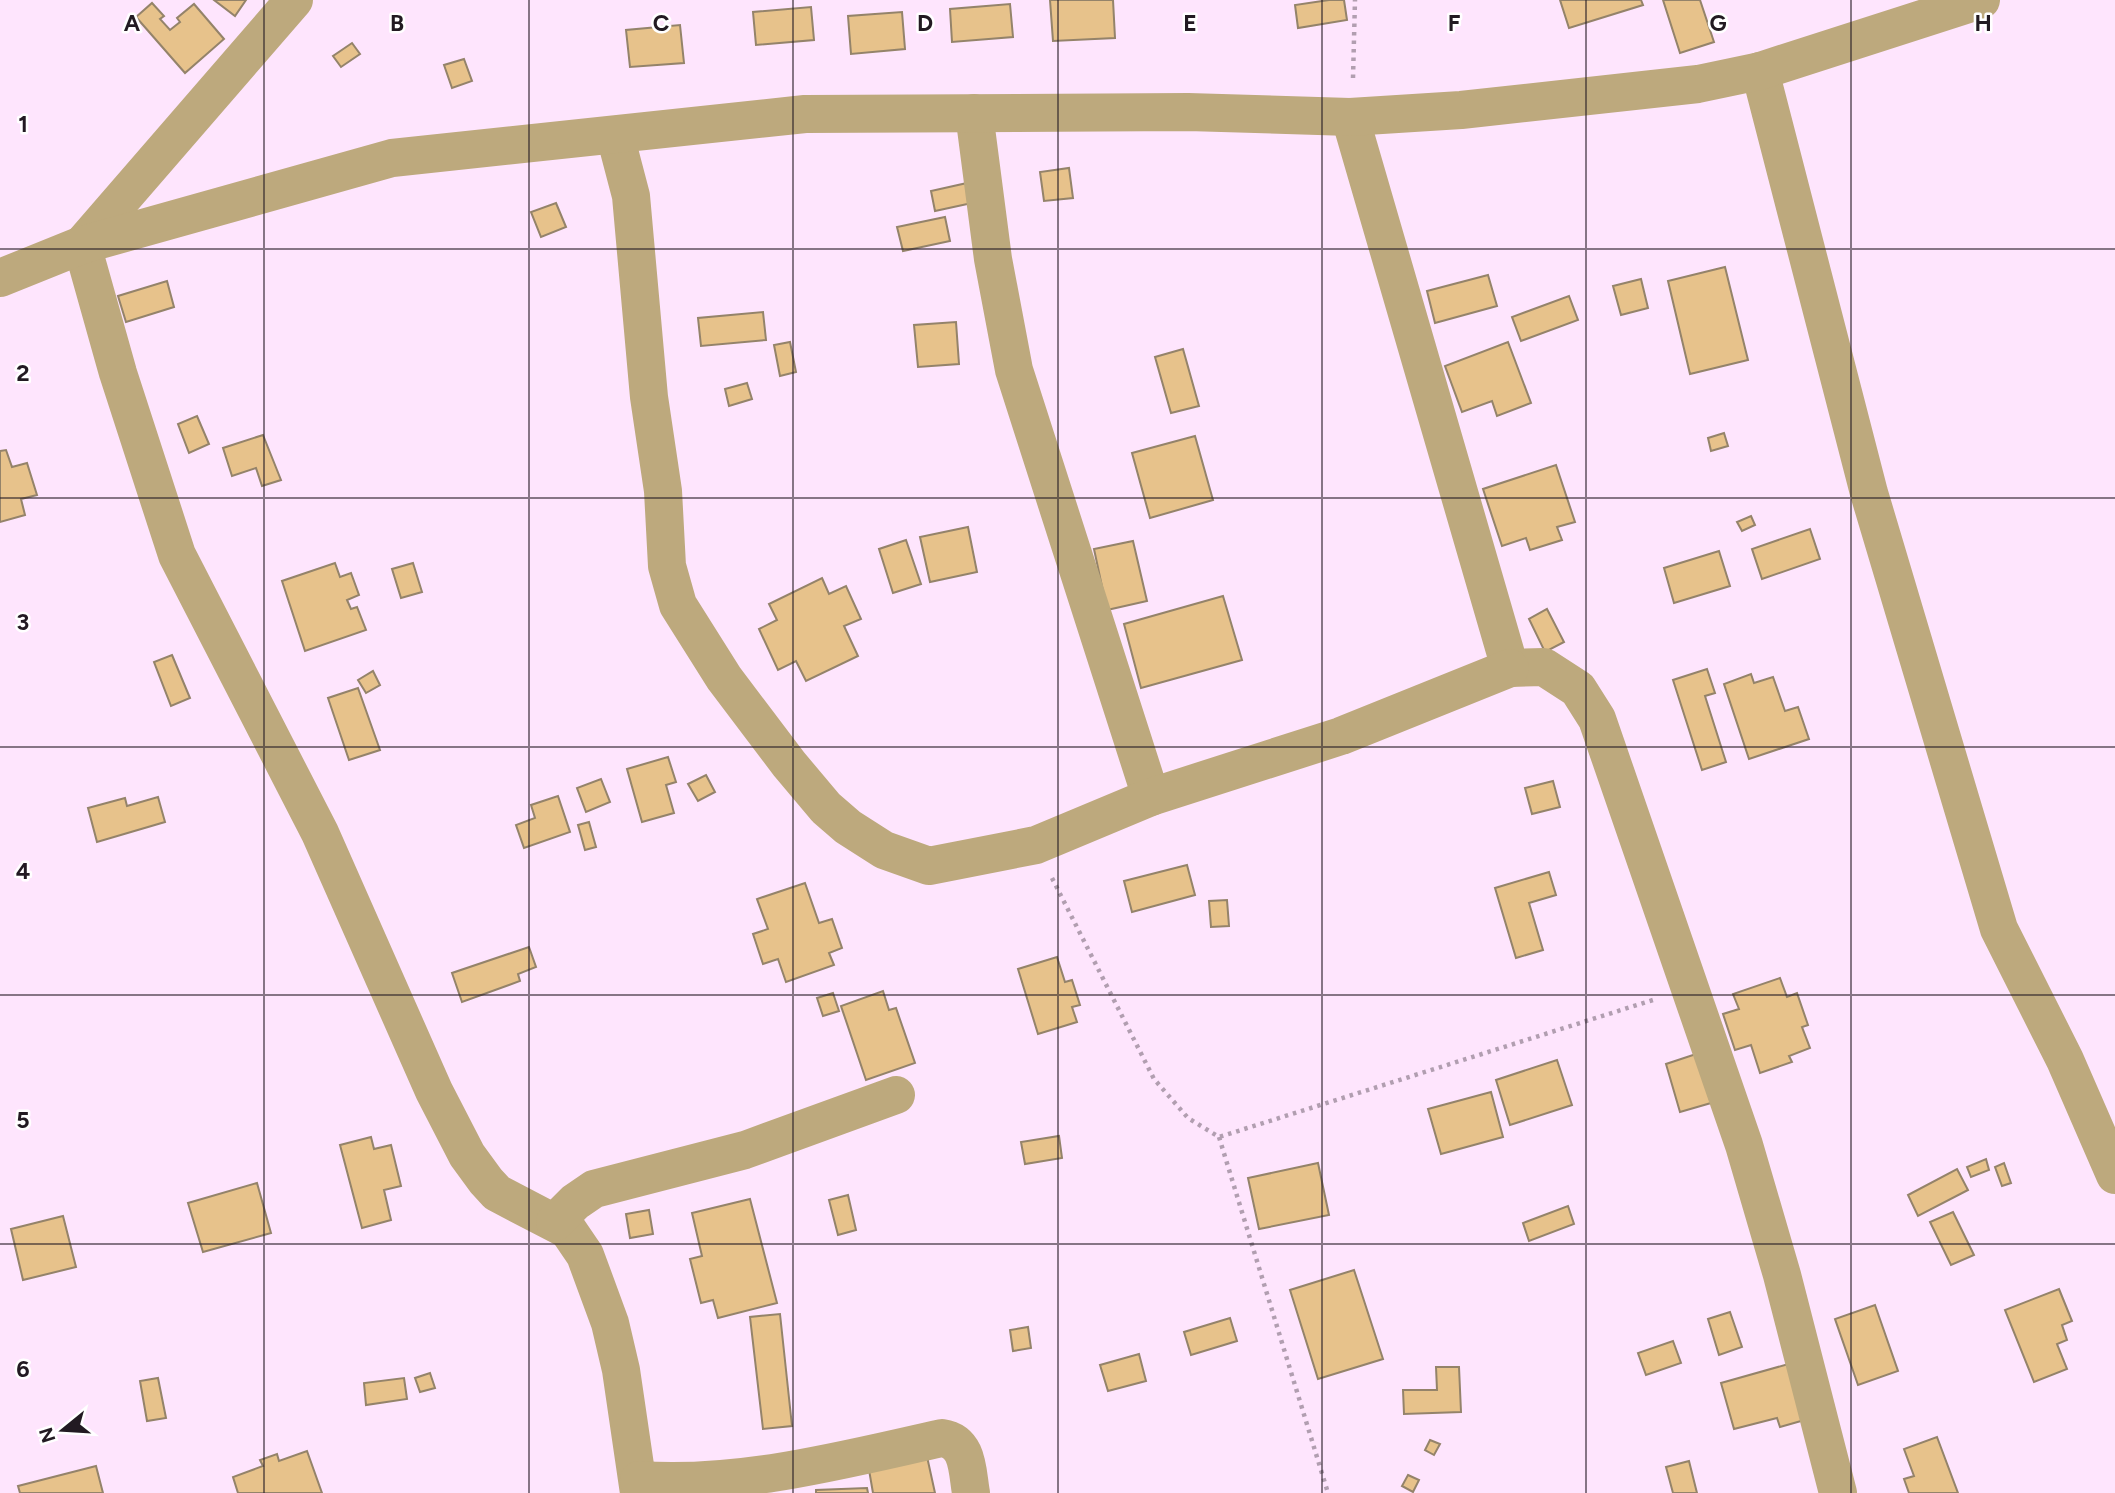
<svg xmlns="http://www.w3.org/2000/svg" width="2115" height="1493" font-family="Figtree,sans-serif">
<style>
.building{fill:#e7c28b;stroke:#94836a;stroke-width:2}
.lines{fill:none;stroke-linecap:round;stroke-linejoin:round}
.path{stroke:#b19eb0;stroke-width:4.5;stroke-dasharray:3.5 5;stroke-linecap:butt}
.minor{stroke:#bda97d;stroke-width:38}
.grid{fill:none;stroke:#221a22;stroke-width:2;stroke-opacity:0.55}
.grid-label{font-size:23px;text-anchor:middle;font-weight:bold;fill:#221a22;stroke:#fff;stroke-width:5;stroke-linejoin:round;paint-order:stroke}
</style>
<rect width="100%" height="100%" fill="#fee5fd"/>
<!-- building -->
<g class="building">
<polygon points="214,0 246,0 235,16"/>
<polygon points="1050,0 1113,0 1115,38 1053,41"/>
<polygon points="1329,0 1344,0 1347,20 1298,28 1295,5"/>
<polygon points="1560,0 1641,0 1643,5 1569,28"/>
<polygon points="1663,0 1700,0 1714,42 1680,53"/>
<polygon points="152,3 164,16 160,19 170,30 180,22 177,18 194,4 224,39 185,73 136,17"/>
<polygon points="1010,4 1013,37 952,42 950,9"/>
<polygon points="811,7 814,40 756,45 753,12"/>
<polygon points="902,12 905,49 851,54 848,16"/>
<polygon points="680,25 684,63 630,67 626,30"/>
<polygon points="352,43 360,54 341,67 333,56"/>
<polygon points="464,59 472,81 452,88 444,65"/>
<polygon points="1069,168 1073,198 1044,201 1040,172"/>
<polygon points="967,183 972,203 935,211 931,191"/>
<polygon points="556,203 566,227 541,237 531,212"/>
<polygon points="945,217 950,241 903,251 897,227"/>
<polygon points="1725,267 1748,360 1690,374 1668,281"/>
<polygon points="1488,275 1497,306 1435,323 1427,291"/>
<polygon points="1641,279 1648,308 1621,315 1613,286"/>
<polygon points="167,281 174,307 126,322 118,296"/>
<polygon points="1569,296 1578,320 1521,341 1512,317"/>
<polygon points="763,312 766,340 701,346 698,318"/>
<polygon points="956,322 959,364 918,367 914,325"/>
<polygon points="790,342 796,372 780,376 774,345"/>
<polygon points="1508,342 1531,403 1497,416 1492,401 1462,412 1445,366"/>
<polygon points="1183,349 1199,406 1171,413 1155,357"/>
<polygon points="747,383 752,399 729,406 725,389"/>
<polygon points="197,416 209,444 189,453 178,424"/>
<polygon points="1724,433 1728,446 1711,451 1708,438"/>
<polygon points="263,435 281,480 262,486 256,468 232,476 223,448"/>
<polygon points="1195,436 1213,500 1150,518 1132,453"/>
<polygon points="6,450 12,467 27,463 37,495 21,499 25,515 0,522 0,451"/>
<polygon points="1556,465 1575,522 1557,527 1562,540 1530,550 1526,538 1502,546 1483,489"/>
<polygon points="1751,516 1755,525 1742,531 1737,522"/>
<polygon points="968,527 977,572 930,582 920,537"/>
<polygon points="1810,529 1820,559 1762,579 1752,549"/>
<polygon points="906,540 921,584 893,593 879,549"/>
<polygon points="1133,541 1147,601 1107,610 1094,549"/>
<polygon points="1719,551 1730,586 1674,603 1664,568"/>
<polygon points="335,563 340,577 351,573 359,595 347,600 351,609 357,607 366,630 305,651 282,581"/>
<polygon points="413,563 422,592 401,598 392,569"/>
<polygon points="822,578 829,594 846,586 861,619 844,626 858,656 806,681 796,661 778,670 759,629 777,620 769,604"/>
<polygon points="1223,596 1242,660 1141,688 1124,624"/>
<polygon points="1547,609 1564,642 1545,652 1529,619"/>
<polygon points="172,655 190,698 171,706 154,662"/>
<polygon points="1707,669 1715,693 1705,696 1726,762 1702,770 1673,680"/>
<polygon points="373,671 380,685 366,693 358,680"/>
<polygon points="1751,674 1754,683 1773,677 1785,711 1798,707 1809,739 1749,759 1724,684"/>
<polygon points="358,688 380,750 349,760 328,698"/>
<polygon points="668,757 676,782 666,785 674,813 642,822 627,769"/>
<polygon points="706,775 715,792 698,801 688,784"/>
<polygon points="601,779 610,802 586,812 577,788"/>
<polygon points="1553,781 1560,807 1532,814 1525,788"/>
<polygon points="558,796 570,832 524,848 516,825 535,818 531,805"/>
<polygon points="158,797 165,822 97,842 88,808 125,798 127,806"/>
<polygon points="589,822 596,847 585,850 578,825"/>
<polygon points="1187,865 1195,895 1132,912 1124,881"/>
<polygon points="1549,872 1556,895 1529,903 1543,950 1516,958 1495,888"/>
<polygon points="805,883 819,923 832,919 842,948 829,953 834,965 786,982 778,959 763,964 753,934 768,929 757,899"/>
<polygon points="1227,900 1229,926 1211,927 1209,901"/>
<polygon points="529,947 536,967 518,974 520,981 462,1002 452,973"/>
<polygon points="1057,957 1065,982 1072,980 1080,1005 1072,1007 1077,1022 1038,1034 1018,969"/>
<polygon points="1780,978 1787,997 1797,993 1808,1025 1802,1027 1810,1048 1789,1056 1792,1062 1760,1073 1751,1045 1735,1050 1723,1014 1739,1009 1733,994"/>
<polygon points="883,991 889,1010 896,1008 915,1063 866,1080 841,1006"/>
<polygon points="833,993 839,1011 823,1016 817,998"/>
<polygon points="1696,1054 1711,1103 1680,1112 1666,1064"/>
<polygon points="1557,1060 1572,1105 1510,1125 1496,1080"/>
<polygon points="1491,1092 1503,1137 1441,1154 1428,1109"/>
<polygon points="1059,1136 1062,1158 1025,1164 1021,1142"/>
<polygon points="371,1137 374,1149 391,1145 401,1186 384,1190 391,1220 362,1228 340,1145"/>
<polygon points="1986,1159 1989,1170 1971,1177 1967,1167"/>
<polygon points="1318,1163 1329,1215 1259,1229 1248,1178"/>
<polygon points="2004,1163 2011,1183 2002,1186 1995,1167"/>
<polygon points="1957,1169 1968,1190 1918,1216 1908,1195"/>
<polygon points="257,1183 271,1233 203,1252 188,1203"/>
<polygon points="848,1195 856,1230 838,1235 829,1200"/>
<polygon points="750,1199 777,1303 718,1318 713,1300 701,1303 690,1259 702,1256 692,1213"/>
<polygon points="1568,1206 1574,1224 1529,1241 1523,1223"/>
<polygon points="649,1210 653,1234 630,1238 626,1214"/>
<polygon points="1953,1212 1974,1255 1951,1265 1930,1222"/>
<polygon points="63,1216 76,1267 23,1280 11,1229"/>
<polygon points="1354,1270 1383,1359 1318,1379 1290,1290"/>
<polygon points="2059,1289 2072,1321 2062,1325 2067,1340 2057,1344 2067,1369 2034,1382 2005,1310"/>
<polygon points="1875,1305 1898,1371 1858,1385 1835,1319"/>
<polygon points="1730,1312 1742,1347 1719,1355 1708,1319"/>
<polygon points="780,1314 792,1426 763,1429 750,1317"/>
<polygon points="1230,1318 1237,1341 1191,1355 1184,1332"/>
<polygon points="1028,1327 1031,1348 1013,1351 1010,1330"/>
<polygon points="1673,1341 1681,1363 1646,1375 1638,1353"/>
<polygon points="1139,1354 1146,1381 1108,1391 1100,1365"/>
<polygon points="1792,1363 1808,1419 1780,1427 1777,1418 1734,1429 1721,1383"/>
<polygon points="1436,1367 1459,1367 1461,1412 1404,1414 1403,1390 1437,1390"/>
<polygon points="430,1373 435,1388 420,1392 415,1378"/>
<polygon points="158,1378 166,1418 147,1421 140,1381"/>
<polygon points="404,1378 407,1399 366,1405 364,1383"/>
<polygon points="1937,1437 1958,1493 1909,1493 1904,1479 1914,1476 1904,1449"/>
<polygon points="1430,1440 1440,1444 1434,1455 1425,1450"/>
<polygon points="307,1451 322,1493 238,1493 233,1477 263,1466 260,1460 277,1454 279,1461"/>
<polygon points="926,1452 935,1493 873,1493 868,1464"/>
<polygon points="1689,1461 1697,1493 1673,1493 1666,1467"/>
<polygon points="96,1466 103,1493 20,1493 18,1486"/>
<polygon points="1408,1475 1419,1480 1413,1492 1402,1486"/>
<polygon points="867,1488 868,1493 816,1493 816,1490"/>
</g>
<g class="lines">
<!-- path -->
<g class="path">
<polyline points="1353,78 1355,0"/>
<polyline points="1052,878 1154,1079 1188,1118 1219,1137 1656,999"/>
<polyline points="1219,1137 1328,1493"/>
</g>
<!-- minor -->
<g class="minor">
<polyline points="294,0 82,245 118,373 177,555 320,833 434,1091 467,1155 486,1181 497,1193 568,1230 585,1255 610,1323 621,1370 639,1493"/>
<polyline points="1760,71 1869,493 1999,929 2065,1060 2115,1175"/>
<polyline points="974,113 993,259 1014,370 1151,797"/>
<polyline points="1350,117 1510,668 1544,667 1578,689 1597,719 1744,1145 1782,1275 1838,1493"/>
<polyline points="615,135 631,196 649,397 663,491 667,566 678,605 724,678 789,764 826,808 848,827 884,850 929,866 1036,845 1151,797 1341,736 1510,668"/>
<polyline points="0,278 82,245 392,158 805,114 1188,112 1350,117 1461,110 1698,84 1760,71 1981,0"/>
<polyline points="555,1222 575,1202 594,1189 745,1150 896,1095"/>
<path d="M639,1480c103,7 203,-20 303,-42 27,4 25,33 29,55"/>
</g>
</g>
<!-- grid -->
<path class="grid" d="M264,0v1493M529,0v1493M793,0v1493M1058,0v1493M1322,0v1493M1586,0v1493M1851,0v1493M0,249h2115M0,498h2115M0,747h2115M0,995h2115M0,1244h2115"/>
<g class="grid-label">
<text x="132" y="31">A</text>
<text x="397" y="31">B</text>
<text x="661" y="31">C</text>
<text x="925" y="31">D</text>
<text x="1190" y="31">E</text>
<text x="1454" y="31">F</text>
<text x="1718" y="31">G</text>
<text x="1983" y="31">H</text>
<text x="23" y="132">1</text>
<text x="23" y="381">2</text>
<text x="23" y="630">3</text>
<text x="23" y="879">4</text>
<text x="23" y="1128">5</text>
<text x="23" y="1377">6</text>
</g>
<!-- north arrow -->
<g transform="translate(63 1430) rotate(252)" stroke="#ffffff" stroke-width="5" paint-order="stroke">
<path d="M0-5L12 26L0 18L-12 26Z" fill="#221a22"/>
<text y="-10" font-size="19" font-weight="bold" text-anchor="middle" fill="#221a22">N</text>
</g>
</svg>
